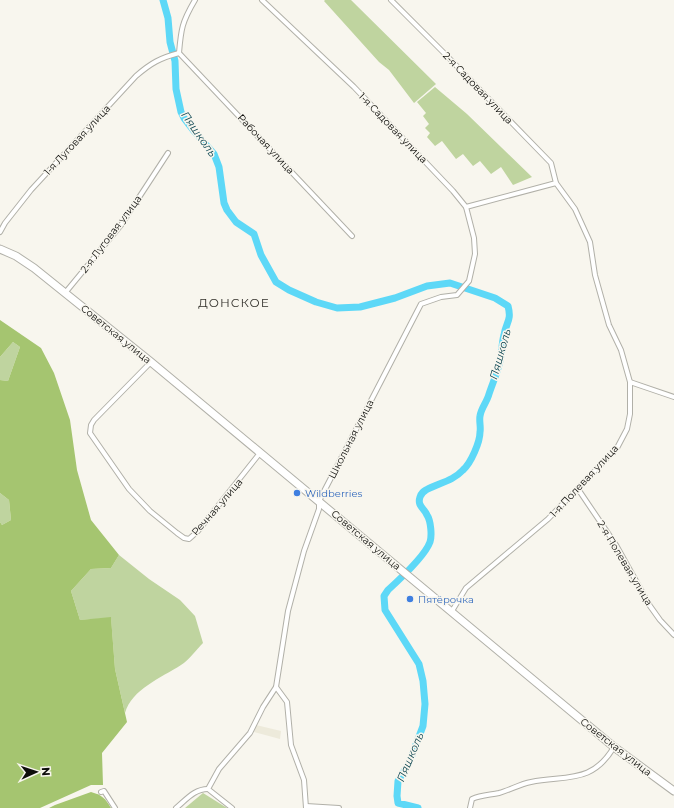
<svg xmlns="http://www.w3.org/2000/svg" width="674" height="808" font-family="Montserrat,sans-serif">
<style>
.built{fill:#edeadb}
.green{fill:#bfd49f}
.forest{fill:#a5c570}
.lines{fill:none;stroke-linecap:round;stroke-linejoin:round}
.river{stroke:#5dd8f7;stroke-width:7}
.street-casing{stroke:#b1b0a8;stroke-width:6}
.primary-casing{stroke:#b1b0a8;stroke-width:9}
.street{stroke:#fff;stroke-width:4}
.primary{stroke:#fff;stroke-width:7}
.shop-dot{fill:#3f7fe0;stroke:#f8f6ee;stroke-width:1.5}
.labels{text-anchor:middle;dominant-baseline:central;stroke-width:3;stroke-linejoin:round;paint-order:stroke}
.street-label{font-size:10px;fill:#0e0e0b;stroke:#f8f6ee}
.shop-label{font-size:10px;fill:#366cbe;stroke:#f8f6ee;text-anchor:start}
.water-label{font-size:11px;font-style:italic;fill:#033f4b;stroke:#f8f6ee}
.quarter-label{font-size:12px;letter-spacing:1px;fill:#312f29;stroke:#f8f6ee}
</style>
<rect width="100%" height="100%" fill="#f8f6ee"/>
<!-- built -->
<polygon class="built" points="256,725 281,731 280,739 254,732"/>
<!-- green -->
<g class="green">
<polygon points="325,0 351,0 436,84 414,103 389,70 379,62 324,1"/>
<polygon points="435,87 467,114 532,177 513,185 501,167 491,174 480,161 473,166 463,154 456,159 442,141 435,146 427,137 430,133 425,128 429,124 423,116 426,113 417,102"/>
<polygon points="13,342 20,347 8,381 0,380 0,357"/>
<polygon points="0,493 9,500 11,520 2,525 0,522"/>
<path d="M119,555l30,24 31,21 15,16 8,27c-7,7 -14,17 -22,22 -20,13 -49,24 -56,48l-10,-44 -4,-51 -31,2 -9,-29 20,-22 20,-1z"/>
<polygon points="203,793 227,808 185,808"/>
</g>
<!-- forest -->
<g class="forest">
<polygon points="0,320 41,348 54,373 70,420 77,470 91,520 119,555 111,568 91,569 71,591 80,620 111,617 115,669 127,722 102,753 103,785 91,785 40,808 0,808 0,522 2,525 11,520 9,500 0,493 0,380 8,381 20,347 13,342 0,357"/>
<path d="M91,792c11,3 14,6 20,16h-62l6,-3z"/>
</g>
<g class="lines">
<!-- river -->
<path class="river" d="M163,0l5,18 2,24 5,19 1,28 5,23 3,6 10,13 20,23 5,13 5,36 3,7 9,12 18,12 7,21 15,27 13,8 27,12 21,6 23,-1 35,-9 32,-12 23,-3 45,15 13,8c4,15 -2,16 -4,29 -2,7 -2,15 -3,21 -2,13 -8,26 -12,38 -2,8 -8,14 -9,22 -1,5 1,11 0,16 0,10 -9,31 -17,38 -10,11 -24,13 -37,20 -2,1 -5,4 -6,7 -3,9 4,11 7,18 4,6 5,21 3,27 -5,14 -31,38 -42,48l-4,6 1,14 34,54 4,17 2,23 -2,22 -14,37 -11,18 -1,15 1,7 20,5"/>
<!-- street casing -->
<g class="street-casing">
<g id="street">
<polyline points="262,0 354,87 453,191 466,207 474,238 475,254 469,281 457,295 441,297 421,304 319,501 319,509 304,551 288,611 276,687 287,702 291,745 304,780 306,808"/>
<polyline points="391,0 446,55 551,163 556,183 575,209 590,242 595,275 609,325 621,350 630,382 630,414 627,429 617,448 548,519 466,588 452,611"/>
<polyline points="179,53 352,236"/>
<path d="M179,53c2,-24 3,-31 16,-53"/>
<polyline points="466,207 556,183"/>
<path d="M0,232l5,-9 26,-33 105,-114c15,-13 24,-18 43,-23"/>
<polyline points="65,293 121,225 168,153"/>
<polyline points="151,362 94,420 91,425 90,433 129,489 150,511 177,533 184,538 189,539 198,531 260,453"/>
<polyline points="630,382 674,397"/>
<polyline points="578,489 616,545 650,606 660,620 674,635"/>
<polyline points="101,792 104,791 115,808"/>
<polyline points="306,806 339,808"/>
<path d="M176,808c10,-8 18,-19 32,-19"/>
<polyline points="232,808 208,789 219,769 250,733 263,707 276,687"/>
<path d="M470,808l2,-9c9,-4 18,-4 27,-6 11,-3 21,-9 32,-11 36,-7 61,2 83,-35"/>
</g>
</g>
<!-- primary casing -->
<g class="primary-casing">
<polyline id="primary" points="0,249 16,256 34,268 151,362 614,747 674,791"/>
</g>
<!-- street -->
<use href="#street" class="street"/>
<!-- primary -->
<use href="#primary" class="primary"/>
</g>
<!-- markers -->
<g class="shop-dot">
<circle cx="297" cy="493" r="4"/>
<circle cx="410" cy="599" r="4"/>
</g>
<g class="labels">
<!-- street labels -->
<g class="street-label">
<text transform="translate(478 88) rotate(46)">2-я Садовая улица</text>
<text transform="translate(393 128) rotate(46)">1-я Садовая улица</text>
<text transform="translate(77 140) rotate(-47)">1-я Луговая улица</text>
<text transform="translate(266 144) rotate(47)">Рабочая улица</text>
<text transform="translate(111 234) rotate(-53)">2-я Луговая улица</text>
<text transform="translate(116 334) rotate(39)">Советская улица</text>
<text transform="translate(351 439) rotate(-63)">Школьная улица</text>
<text transform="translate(584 481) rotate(-47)">1-я Полевая улица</text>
<text transform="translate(217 507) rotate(-49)">Речная улица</text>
<text transform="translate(366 540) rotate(40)">Советская улица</text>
<text transform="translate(625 563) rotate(59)">2-я Полевая улица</text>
<text transform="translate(616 747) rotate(38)">Советская улица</text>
</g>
<!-- shop labels -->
<g class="shop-label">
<text x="305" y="493">Wildberries</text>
<text x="418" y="599">Пятёрочка</text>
</g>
<!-- water labels -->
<g class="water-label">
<text transform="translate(199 134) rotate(55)">Пяшколь</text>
<text transform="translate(500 354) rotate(-74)">Пяшколь</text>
<text transform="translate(410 757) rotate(-67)">Пяшколь</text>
</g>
<!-- quarter labels -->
<g class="quarter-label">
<text x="234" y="302">ДОНСКОЕ</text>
</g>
</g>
<!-- north arrow -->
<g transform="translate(36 772) rotate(87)" stroke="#f8f6ee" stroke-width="3" paint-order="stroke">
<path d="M0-3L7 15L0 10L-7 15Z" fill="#0e0e0b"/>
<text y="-6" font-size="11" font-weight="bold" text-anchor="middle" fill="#0e0e0b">N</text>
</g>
</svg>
